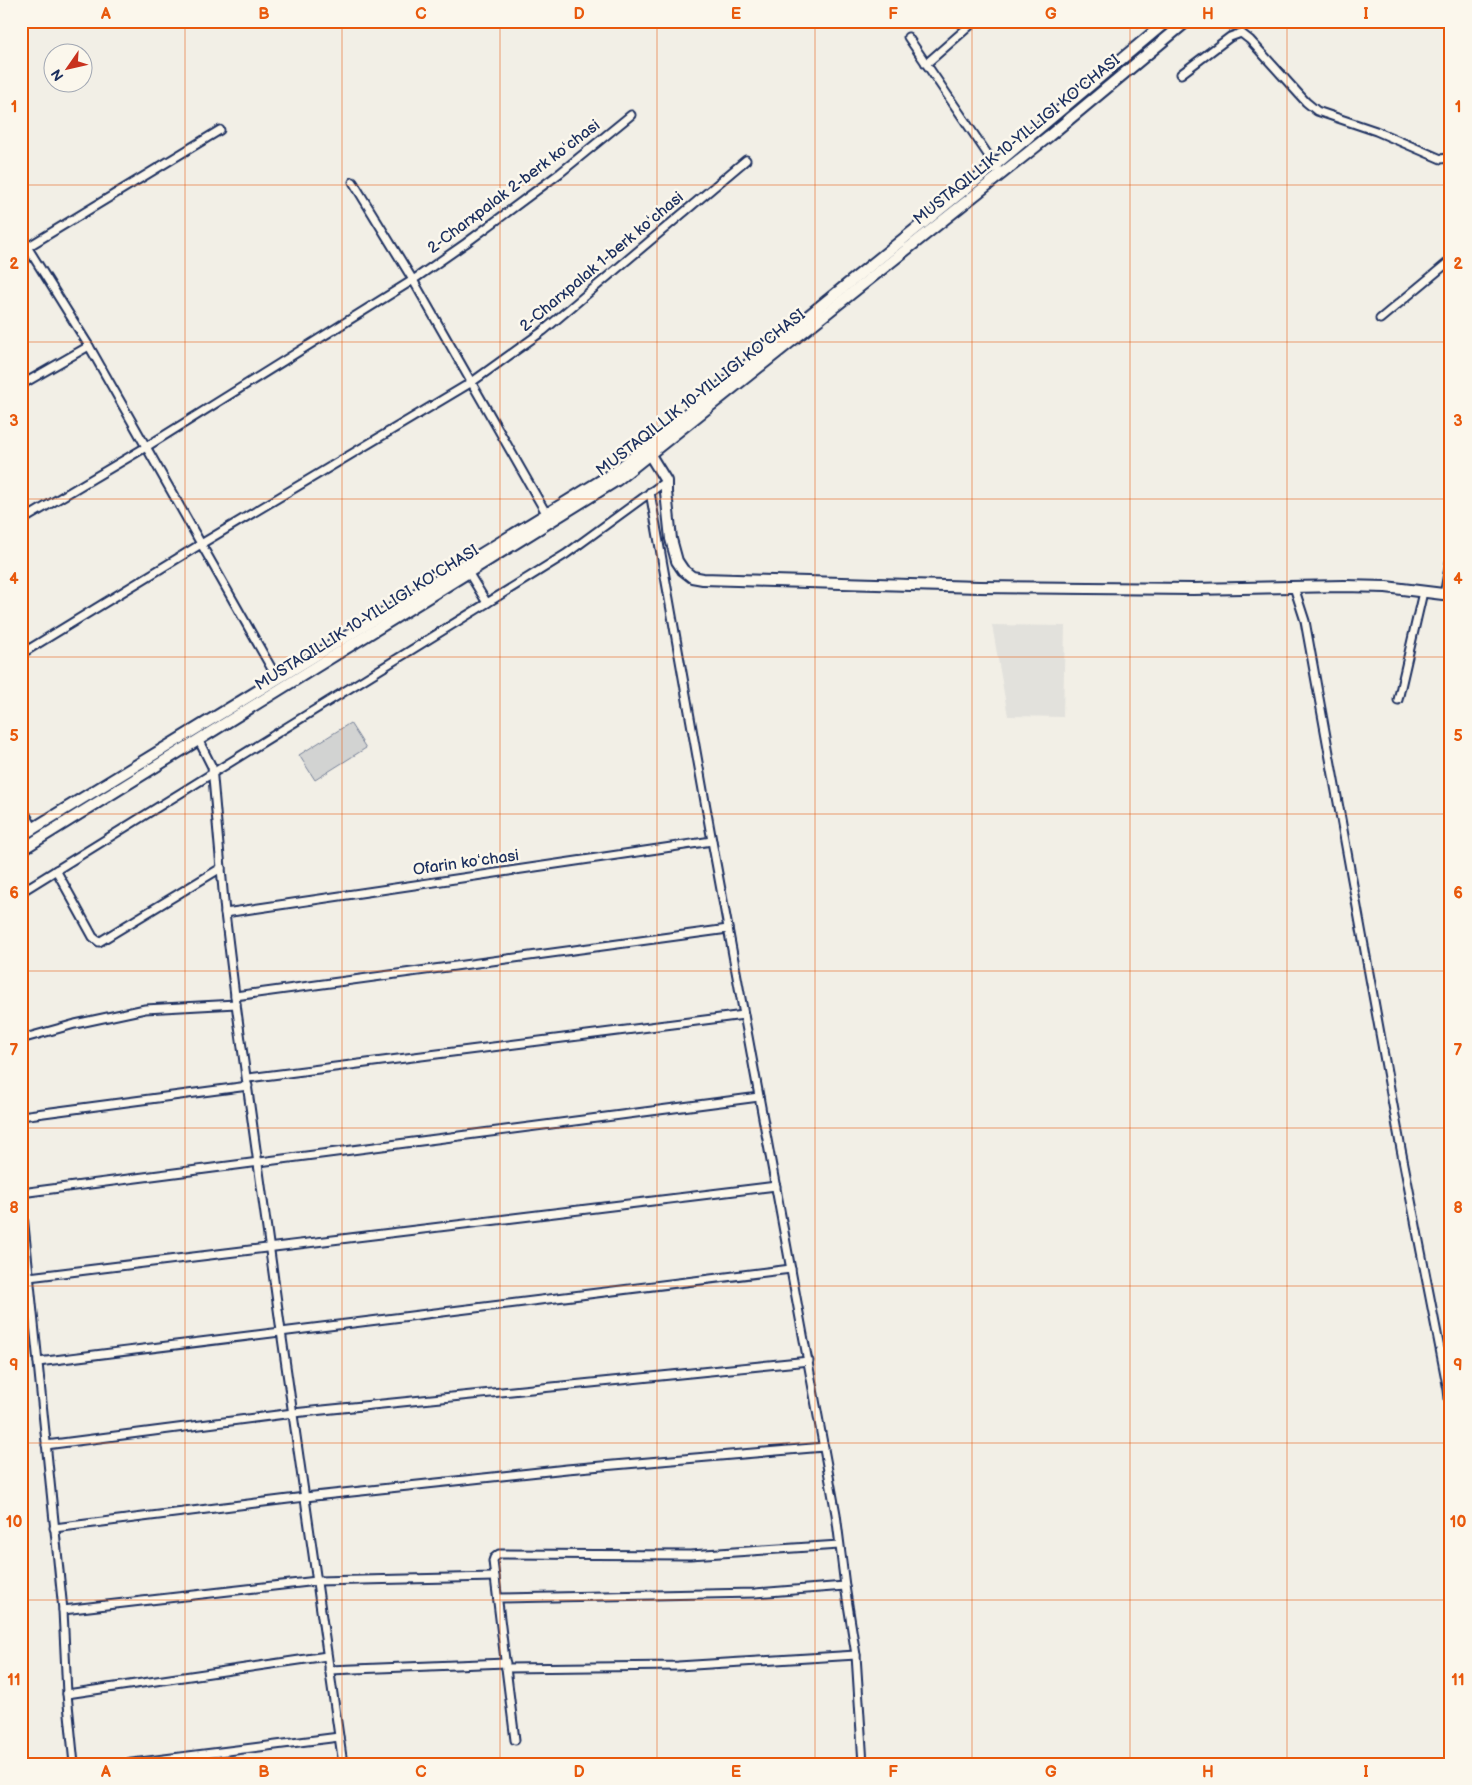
<svg xmlns="http://www.w3.org/2000/svg" width="1472" height="1785" font-family="'Balsamiq Sans',sans-serif">
<style>
.built{fill:#e2e1dc}
.green{fill:#d2d3d2;stroke:#768198}
.lines{fill:none;stroke-linecap:round;stroke-linejoin:round}
.street-casing{stroke:#1b2f5e;stroke-width:11}
.secondary-casing{stroke:#1b2f5e;stroke-width:14}
.street{stroke:#fbf7ec;stroke-width:7}
.secondary{stroke:#fbf7ec;stroke-width:10}
.grid{fill:none;stroke:#e8590c;stroke-width:1;stroke-opacity:0.55}
.labels{text-anchor:middle;dominant-baseline:central;stroke-width:5;stroke-linejoin:round;paint-order:stroke}
.street-label{font-size:16px;fill:#1b2f5e;stroke:#fbf7ec}
.neatline{fill:none;stroke:#e8590c;stroke-width:2}
.grid-label{font-size:16px;text-anchor:middle;font-weight:bold;fill:#e8590c}
</style>
<rect width="100%" height="100%" fill="#f2efe6"/>
<filter id="ink" filterUnits="userSpaceOnUse"><feTurbulence type="fractalNoise" baseFrequency=".02" numOctaves="2"/><feDisplacementMap in="SourceGraphic" scale="10" xChannelSelector="R" yChannelSelector="G"/><feConvolveMatrix kernelMatrix="1 2 1 2 8 2 1 2 1" color-interpolation-filters="sRGB"/></filter>
<g filter="url(#ink)">
<!-- built -->
<polygon class="built" points="992,625 1065,626 1063,717 1008,716"/>
<!-- green -->
<polygon class="green" points="350,723 366,748 315,780 299,755"/>
<g class="lines">
<!-- street casing -->
<g class="street-casing">
<g id="street">
<polyline points="908,37 1001,174"/>
<polyline points="926,64 975,21"/>
<polyline points="1181,74 1230,37 1241,33 1250,40 1306,102 1317,111 1376,131 1441,159 1447,158 1451,155"/>
<polyline points="353,182 413,280 546,513"/>
<polyline points="21,237 89,346 277,678"/>
<polyline points="21,251 220,130"/>
<polyline points="1380,319 1451,260"/>
<polyline points="21,385 89,346"/>
<polyline points="650,492 712,841 836,1514 845,1586 856,1655 863,1764"/>
<polyline points="21,521 146,447 413,280 466,243 560,173 631,115"/>
<polyline points="468,572 487,603"/>
<polyline points="1294,587 1305,621 1401,1149 1448,1390 1451,1415"/>
<polyline points="1444,595 1451,557"/>
<polyline points="21,654 201,544 472,382 543,331 746,160"/>
<polyline points="1398,700 1423,592"/>
<polyline points="199,741 212,767 225,913 236,1004 281,1331 343,1764"/>
<polyline points="21,806 34,829"/>
<polyline points="56,870 93,937 99,942 221,868"/>
<polyline points="21,892 566,554 666,481"/>
<polyline points="225,913 712,841"/>
<polyline points="235,996 728,929"/>
<polyline points="21,1039 75,1024 145,1009 236,1004"/>
<polyline points="248,1078 744,1015"/>
<polyline points="21,1116 248,1086"/>
<polyline points="21,1193 759,1097"/>
<polyline points="21,1195 63,1610 67,1694 74,1764"/>
<polyline points="29,1277 776,1186"/>
<polyline points="38,1362 791,1269"/>
<polyline points="46,1445 293,1413 809,1361"/>
<polyline points="54,1528 305,1497 567,1469 824,1447"/>
<polyline points="839,1545 690,1555 499,1554 494,1558 493,1561 506,1668 678,1666 856,1655"/>
<polyline points="498,1598 755,1593 845,1586"/>
<polyline points="63,1610 317,1581 495,1577"/>
<polyline points="506,1668 515,1740"/>
<polyline points="329,1670 506,1663"/>
<polyline points="67,1694 327,1656"/>
<polyline points="124,1764 339,1737"/>
</g>
</g>
<!-- secondary casing -->
<g class="secondary-casing">
<g id="secondary">
<polyline points="650,455 666,481 666,492 671,539 677,561 683,570 692,577 703,579 979,587 1193,589 1344,586 1386,587 1451,595"/>
<polyline points="21,836 615,472 995,165 1167,21"/>
<polyline points="21,850 617,480 1049,136 1187,21"/>
</g>
</g>
<!-- street -->
<use href="#street" class="street"/>
<!-- secondary -->
<use href="#secondary" class="secondary"/>
</g>
</g>
<!-- grid -->
<path class="grid" d="M185,21v1743M342,21v1743M500,21v1743M657,21v1743M815,21v1743M972,21v1743M1130,21v1743M1287,21v1743M21,185h1430M21,342h1430M21,499h1430M21,657h1430M21,814h1430M21,971h1430M21,1128h1430M21,1286h1430M21,1443h1430M21,1600h1430"/>
<g class="labels">
<!-- street labels -->
<g class="street-label">
<text transform="translate(1017 140) rotate(-39)">MUSTAQILLIK 10-YILLIGI KO'CHASI</text>
<text transform="translate(514 187) rotate(-37)">2-Charxpalak 2-berk koʻchasi</text>
<text transform="translate(602 262) rotate(-40)">2-Charxpalak 1-berk koʻchasi</text>
<text transform="translate(701 393) rotate(-38)">MUSTAQILLIK 10-YILLIGI KO'CHASI</text>
<text transform="translate(367 618) rotate(-32)">MUSTAQILLIK 10-YILLIGI KO'CHASI</text>
<text transform="translate(466 863) rotate(-8)">Ofarin koʻchasi</text>
</g>
</g>
<!-- margin -->
<rect width="1472" height="1785" fill="none" stroke="#fbf7ec" stroke-width="55"/>
<!-- north arrow -->
<g transform="translate(68 68) rotate(236)"><circle r="24" fill="#fbf7ec" stroke="#a1a7b3"/>
<path d="M0-4L9 19L0 12L-9 19Z" fill="#c8321e"/>
<text y="-8" font-size="14" font-weight="bold" text-anchor="middle" fill="#1b2f5e">N</text>
</g>
<rect x="28" y="28" width="1416" height="1730" class="neatline"/>
<g class="grid-label">
<text x="106" y="19">A</text>
<text x="264" y="19">B</text>
<text x="421" y="19">C</text>
<text x="579" y="19">D</text>
<text x="736" y="19">E</text>
<text x="893" y="19">F</text>
<text x="1051" y="19">G</text>
<text x="1208" y="19">H</text>
<text x="1366" y="19">I</text>
<text x="14" y="112">1</text>
<text x="1458" y="112">1</text>
<text x="14" y="269">2</text>
<text x="1458" y="269">2</text>
<text x="14" y="426">3</text>
<text x="1458" y="426">3</text>
<text x="14" y="584">4</text>
<text x="1458" y="584">4</text>
<text x="14" y="741">5</text>
<text x="1458" y="741">5</text>
<text x="14" y="898">6</text>
<text x="1458" y="898">6</text>
<text x="14" y="1055">7</text>
<text x="1458" y="1055">7</text>
<text x="14" y="1213">8</text>
<text x="1458" y="1213">8</text>
<text x="14" y="1370">9</text>
<text x="1458" y="1370">9</text>
<text x="14" y="1527">10</text>
<text x="1458" y="1527">10</text>
<text x="14" y="1685">11</text>
<text x="1458" y="1685">11</text>
<text x="106" y="1777">A</text>
<text x="264" y="1777">B</text>
<text x="421" y="1777">C</text>
<text x="579" y="1777">D</text>
<text x="736" y="1777">E</text>
<text x="893" y="1777">F</text>
<text x="1051" y="1777">G</text>
<text x="1208" y="1777">H</text>
<text x="1366" y="1777">I</text>
</g>
</svg>
